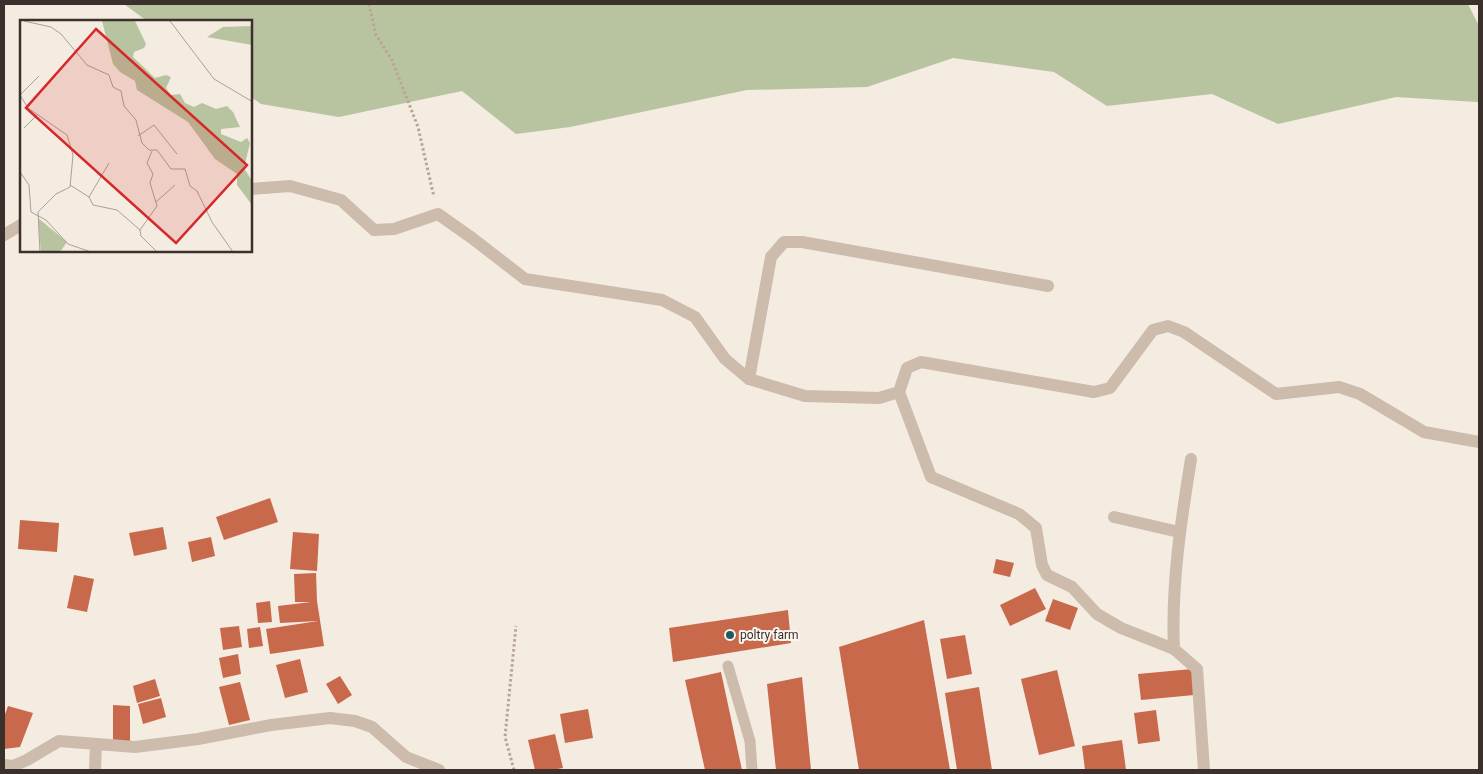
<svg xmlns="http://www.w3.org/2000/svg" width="1483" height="774" font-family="Roboto,sans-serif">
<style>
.green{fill:#b8c4a0}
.building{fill:#c8694b}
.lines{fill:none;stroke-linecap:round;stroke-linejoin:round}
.path{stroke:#b9a596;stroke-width:3;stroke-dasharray:2.5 2.5;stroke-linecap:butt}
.service{stroke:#cdbbac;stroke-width:11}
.minor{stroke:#cdbbac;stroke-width:12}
.poi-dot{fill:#1f5a5e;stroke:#fbf5ee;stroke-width:2}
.labels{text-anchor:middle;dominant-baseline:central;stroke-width:4;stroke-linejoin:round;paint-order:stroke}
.poi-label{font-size:12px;fill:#3b302b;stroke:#fbf5ee;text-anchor:start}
.inset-road{fill:none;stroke:#aaa098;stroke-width:1}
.view{fill:#d62828;fill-opacity:0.15;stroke:#d62828;stroke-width:2.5}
.inset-edge{fill:none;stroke:#3b302b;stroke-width:2.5}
</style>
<rect width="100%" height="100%" fill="#f4ebe1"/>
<!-- green -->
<polygon class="green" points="124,4 1468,4 1479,26 1479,103 1477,102 1396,97 1278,124 1212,94 1107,106 1054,72 953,58 867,87 747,90 570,127 516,134 462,91 339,117 261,104 251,97 251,21 147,21"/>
<!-- building -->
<g class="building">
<polygon points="270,498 278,522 224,540 216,517"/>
<polygon points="20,520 59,523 57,552 18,549"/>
<polygon points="163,527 167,549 134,556 129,533"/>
<polygon points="293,532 319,534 317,571 290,569"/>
<polygon points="211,537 215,556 192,562 188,542"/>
<polygon points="996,559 1014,563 1010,577 993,573"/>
<polygon points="316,573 317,601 324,646 270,654 266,629 318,621 280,623 278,606 311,602 295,602 294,574"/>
<polygon points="74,575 94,579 87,612 67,608"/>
<polygon points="1035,588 1046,609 1010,626 1000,605"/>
<polygon points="1053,599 1078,608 1070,630 1045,621"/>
<polygon points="270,601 272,622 258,623 256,603"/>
<polygon points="788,610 791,643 673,662 669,628"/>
<polygon points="924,620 950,770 859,770 839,647"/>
<polygon points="239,626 242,647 223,650 220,628"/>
<polygon points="260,627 263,646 249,648 247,629"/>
<polygon points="965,635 972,674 947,679 940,639"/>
<polygon points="238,654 241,674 223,678 219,658"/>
<polygon points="300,659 308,692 285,698 276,665"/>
<polygon points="1192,669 1194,695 1141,700 1138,674"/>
<polygon points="1057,670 1075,746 1039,755 1021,679"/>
<polygon points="721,672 742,770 705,770 685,680"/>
<polygon points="340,676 352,695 338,704 326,684"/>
<polygon points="802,677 811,770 776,770 767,684"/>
<polygon points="155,679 160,696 137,703 133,686"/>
<polygon points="240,682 250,720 229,725 219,687"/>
<polygon points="979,687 992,770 957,770 945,693"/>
<polygon points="161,698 166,717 143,724 138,704"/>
<polygon points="113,705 130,706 130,741 113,741"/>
<polygon points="8,706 33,713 20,747 4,749 4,717"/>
<polygon points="588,709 593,738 565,743 560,714"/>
<polygon points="1156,710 1160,741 1138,744 1134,713"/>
<polygon points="555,734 563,768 552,770 535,770 528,740"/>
<polygon points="1122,740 1126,770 1085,770 1082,746"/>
</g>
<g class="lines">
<!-- path -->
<g class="path">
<polyline points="369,4 376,35 392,60 418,127 434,197"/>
<polyline points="514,770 505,737 516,626"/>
</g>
<!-- service -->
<polyline class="service" points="728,666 750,741 752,770"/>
<!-- minor -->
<g class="minor">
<polyline points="251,189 290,186 341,200 374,230 394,229 438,214 472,238 525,279 662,300 695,317 725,359 749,379 805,396 879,398 899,392 907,368 921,362 1094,392 1110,388 1153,330 1168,326 1184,332 1276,394 1339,387 1360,394 1424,432 1479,442"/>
<polyline points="4,235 21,225"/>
<polyline points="749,379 771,257 784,242 802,242 1048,286"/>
<polyline points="899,392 931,477 1019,514 1036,528 1042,565 1047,575 1072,587 1097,614 1121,628 1174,649 1197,669 1204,770"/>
<polyline points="1114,517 1179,532"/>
<path d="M1174,649c-3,-64 7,-128 17,-190"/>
<polyline points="4,765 13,766 27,760 59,741 135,747 198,739 271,725 330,718 355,721 372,727 406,757 439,770"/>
<polyline points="95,770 96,744"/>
</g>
</g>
<!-- markers -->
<circle class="poi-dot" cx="730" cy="635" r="5"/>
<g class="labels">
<!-- poi labels -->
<g class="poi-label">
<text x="740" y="635">poltry farm</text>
</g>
</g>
<!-- overview -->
<g transform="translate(20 20)">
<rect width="232" height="232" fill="#f4ebe1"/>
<path d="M82,1h33l11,23 -2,4 -10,4 -1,5 22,21 11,-3 5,2 -5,11 5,7 9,-1 5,9 9,4 8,-4 14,6 11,-3 6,6 7,15 -19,2v5l20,8 6,-4 3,5 -6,25 8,13v24l-15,-20v-11l-22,-15 -27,-37 -51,-32 -2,-9 -15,-9 -7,-8zM232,6v19l-45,-8 16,-10zM18,198l29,24 -7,10h-19z" fill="#b8c4a0"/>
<path class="inset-road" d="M4,1l27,6 10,7 26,31 22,10 4,12 8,4 3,15 12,14 6,23 7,7h8l14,19h14l5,17 7,5 15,31 21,30M150,1l44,58 39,23M0,75l8,13 39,27 6,20 -3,32 -14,7 -18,18 2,40M0,75l19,-19M4,108l14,-14M118,116l16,-11 23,29M0,152l9,13 2,27 15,8 22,24 23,8M50,165l19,12 4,8 24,5 23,20 17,-24 -7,-23 3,-9 -6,-11 5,-12M69,177l20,-34M136,182l19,-17M120,210l1,6 16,16"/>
<path class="view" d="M76,9l151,136 -71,78 -150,-135z"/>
<rect width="232" height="232" class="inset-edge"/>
</g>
<!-- border -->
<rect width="1483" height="774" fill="none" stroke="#3b302b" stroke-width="10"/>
</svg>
